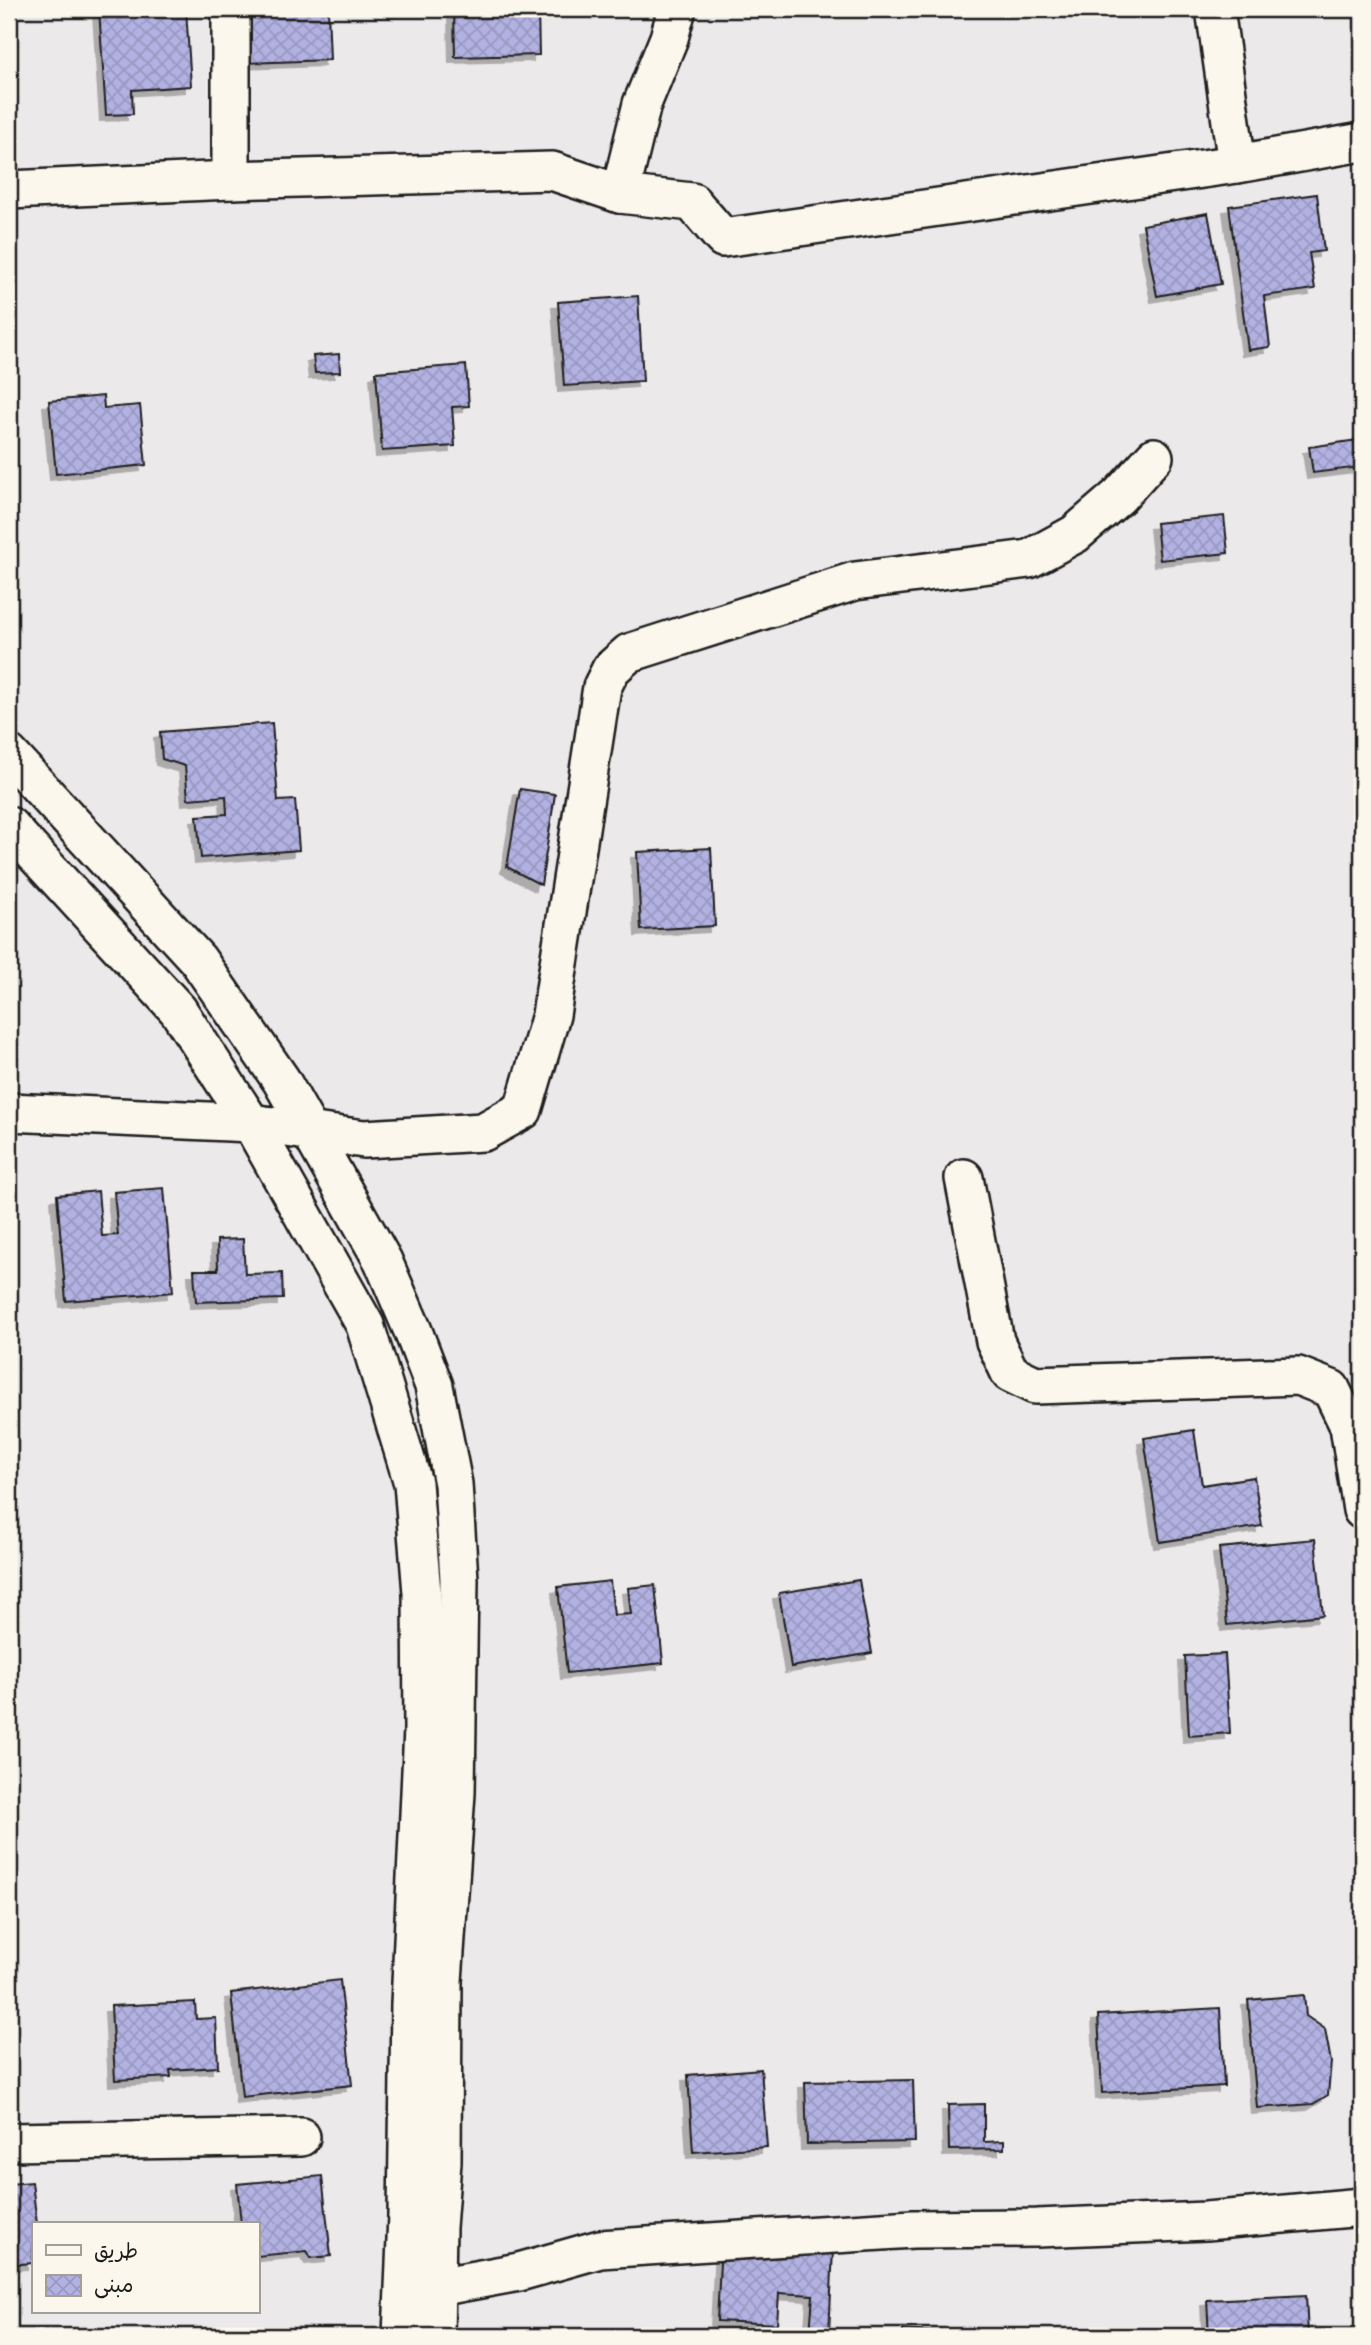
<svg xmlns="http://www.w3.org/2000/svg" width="1371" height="2345" font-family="Sriracha,'Playpen Sans Arabic',sans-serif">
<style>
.building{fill:url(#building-cross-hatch);stroke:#1c1c1c;stroke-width:2;filter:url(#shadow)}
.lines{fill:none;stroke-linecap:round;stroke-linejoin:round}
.minor-casing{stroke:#1c1c1c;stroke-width:42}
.minor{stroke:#fbf7ec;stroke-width:37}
</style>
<defs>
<pattern id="building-cross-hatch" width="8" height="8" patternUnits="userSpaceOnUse" patternTransform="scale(1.75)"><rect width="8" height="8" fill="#b2b1e2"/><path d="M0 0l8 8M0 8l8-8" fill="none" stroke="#9898c1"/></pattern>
<filter id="shadow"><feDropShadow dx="-6" dy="6" stdDeviation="0" flood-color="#0004"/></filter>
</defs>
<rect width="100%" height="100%" fill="#ece9ea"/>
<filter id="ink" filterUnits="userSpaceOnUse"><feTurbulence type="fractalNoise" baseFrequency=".0143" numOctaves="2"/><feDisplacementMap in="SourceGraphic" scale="14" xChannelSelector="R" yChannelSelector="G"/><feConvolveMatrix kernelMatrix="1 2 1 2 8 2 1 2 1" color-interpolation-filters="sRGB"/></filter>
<g filter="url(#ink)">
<!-- building -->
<g class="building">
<polygon points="99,9 186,9 191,86 132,90 133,114 106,115"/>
<polygon points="242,9 328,9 330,60 244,63"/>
<polygon points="454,9 538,9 539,55 455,57"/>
<polygon points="1317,194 1324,251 1309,253 1315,289 1264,296 1270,347 1248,350 1229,206"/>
<polygon points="1208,213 1221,284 1157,296 1143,225"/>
<polygon points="638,296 643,381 564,386 558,302"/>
<polygon points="339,354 340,372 315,373 313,356"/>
<polygon points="466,365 469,406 452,407 455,446 382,451 376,372"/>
<polygon points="103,396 104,408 140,405 146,465 56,474 49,401"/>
<polygon points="1358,440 1361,467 1313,473 1309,447"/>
<polygon points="1224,516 1228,553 1160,560 1156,523"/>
<polygon points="272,723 278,801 295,800 299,850 201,858 197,816 227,814 226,796 188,799 185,766 162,759 160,732"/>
<polygon points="520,789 555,794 541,885 507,867"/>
<polygon points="711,848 715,926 641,930 637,852"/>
<polygon points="164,1188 173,1292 66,1301 57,1195 98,1191 102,1236 118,1235 114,1192"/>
<polygon points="243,1239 245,1274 282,1273 283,1299 196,1302 194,1270 218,1270 217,1240"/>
<polygon points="1194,1430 1202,1485 1254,1477 1262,1526 1160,1542 1144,1438"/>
<polygon points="1315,1539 1323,1615 1227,1625 1219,1548"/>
<polygon points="859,1580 872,1653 791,1667 779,1593"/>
<polygon points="610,1581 614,1615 631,1614 628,1588 655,1585 663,1663 567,1673 558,1587"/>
<polygon points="1225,1654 1230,1733 1189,1736 1185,1656"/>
<polygon points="9,1767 12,1832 9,1832"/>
<polygon points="340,1980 352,2085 242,2097 231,1993"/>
<polygon points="1304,1995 1306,2016 1325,2029 1331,2062 1328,2095 1313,2104 1257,2108 1248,2000"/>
<polygon points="195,2002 196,2019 216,2018 218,2067 170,2070 171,2077 115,2080 111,2006"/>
<polygon points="1220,2008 1224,2086 1102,2093 1098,2015"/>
<polygon points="761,2069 767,2147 693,2152 688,2075"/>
<polygon points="913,2080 915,2142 807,2144 805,2082"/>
<polygon points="984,2104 984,2142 1004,2141 1004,2149 949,2150 948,2105"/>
<polygon points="322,2176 331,2256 311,2258 307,2251 257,2256 257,2224 241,2224 237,2184"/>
<polygon points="32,2182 37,2224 33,2224 33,2263 9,2265 9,2184"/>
<polygon points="721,2243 833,2249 829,2335 810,2334 813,2295 779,2293 777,2324 717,2321"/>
<polygon points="1306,2295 1308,2336 1209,2336 1207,2300"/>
<polygon points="903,2330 995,2335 995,2336 902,2336"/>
</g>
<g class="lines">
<!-- minor casing -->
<g class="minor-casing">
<g id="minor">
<polyline points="231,9 231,180"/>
<polyline points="1215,9 1237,164"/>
<polyline points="9,190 231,180 552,171 620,194 692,202 723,238 1237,164 1362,142"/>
<polyline points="620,194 642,104 669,38 677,9"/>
<polyline points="9,754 198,960 281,1080 383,1261 413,1331 434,1386 453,1484 459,1579 456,1793 443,1981 442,2162 437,2227 435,2336"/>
<polyline points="9,826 178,1010 251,1123 365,1325 413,1483 422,1593 423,1729 410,2004 407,2215 402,2336"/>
<polyline points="9,1112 251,1123 364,1139 483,1132 523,1110 551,1015 602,687 611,669 629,653 855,581 1029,559 1075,534 1119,496 1154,457"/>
<polyline points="964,1178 995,1341 1010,1373 1035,1385 1298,1376 1331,1389 1349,1426 1362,1510"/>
<polyline points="9,2142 301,2137"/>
<polyline points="414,2286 437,2287 519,2272 600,2249 913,2229 1037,2228 1206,2221 1362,2207"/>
</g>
</g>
<!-- minor -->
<use href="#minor" class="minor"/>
</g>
</g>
<!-- margin -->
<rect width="1371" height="2345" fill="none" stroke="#fbf7ec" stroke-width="35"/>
<rect x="18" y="18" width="1336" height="2310" fill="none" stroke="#1c1c1c" stroke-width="2.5" filter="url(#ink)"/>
<!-- legend -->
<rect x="32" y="2222" width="228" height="91" fill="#fbf7ec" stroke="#a29f99" stroke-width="2"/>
<rect x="46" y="2245" width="35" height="10" fill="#fbf7ec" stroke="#a29f99" stroke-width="2"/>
<text x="94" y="2258" font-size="21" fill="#1c1c1c">طريق</text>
<rect x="46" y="2275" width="35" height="21" fill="url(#building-cross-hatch)" stroke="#a29f99" stroke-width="2"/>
<text x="94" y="2292" font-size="21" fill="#1c1c1c">مبنى</text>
</svg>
